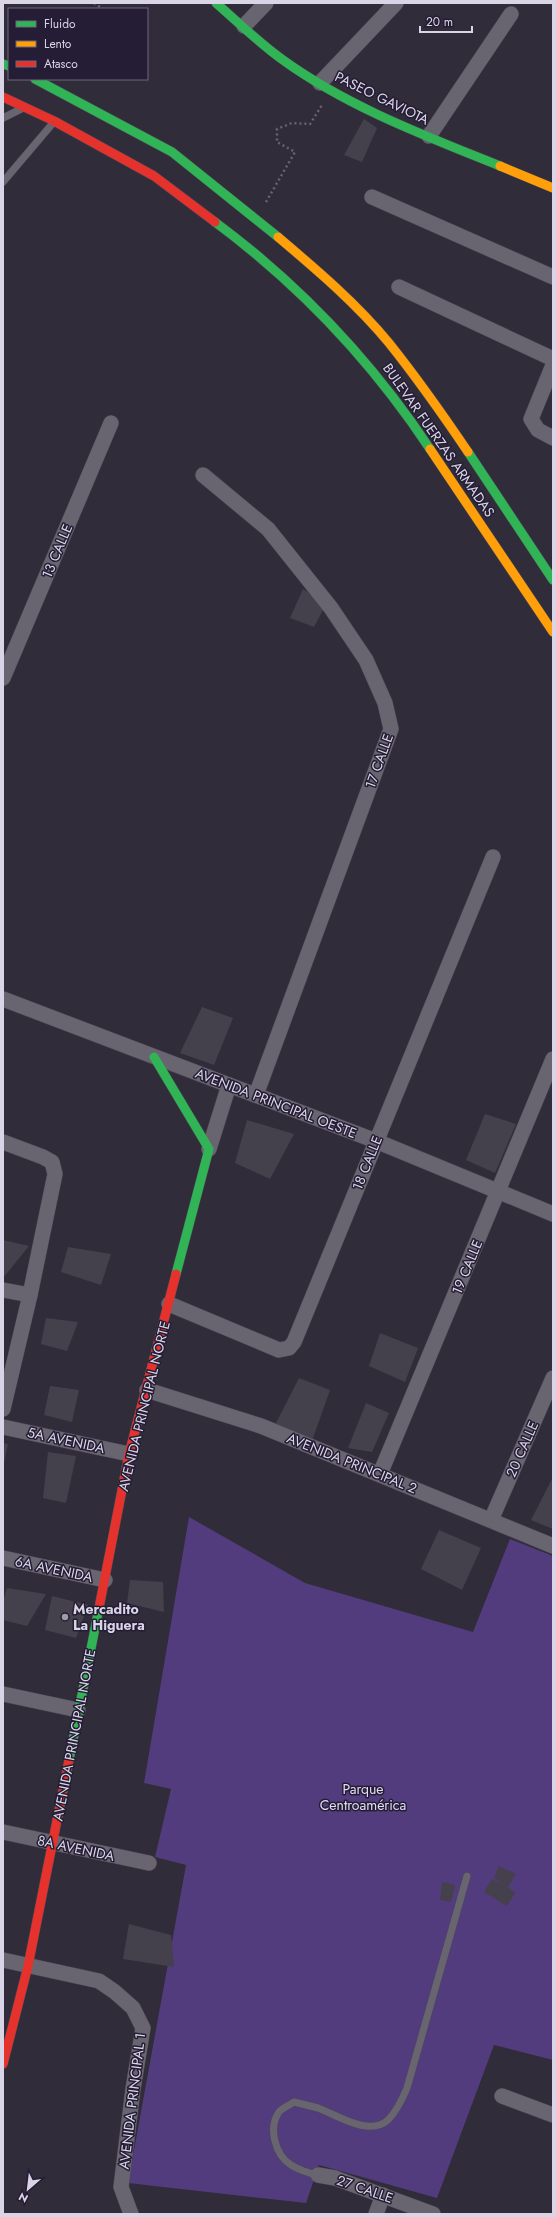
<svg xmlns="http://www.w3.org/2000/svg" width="556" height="2217" font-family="Jost,sans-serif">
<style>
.green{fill:#523c7d}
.building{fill:#44414c}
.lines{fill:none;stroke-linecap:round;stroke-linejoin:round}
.lane-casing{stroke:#4b4854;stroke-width:8}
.street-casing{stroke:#4b4854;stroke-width:16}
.fast-casing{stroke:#4b4854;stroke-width:10}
.slow-casing{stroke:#4b4854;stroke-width:10}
.jam-casing{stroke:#4b4854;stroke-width:10}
.path{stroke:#67646f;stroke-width:2.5;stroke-dasharray:2 3;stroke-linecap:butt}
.lane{stroke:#686570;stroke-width:7}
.street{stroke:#686570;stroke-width:15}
.fast{stroke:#30b455;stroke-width:9}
.slow{stroke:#ff9f0a;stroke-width:9}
.jam{stroke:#e5322d;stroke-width:9}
.poi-dot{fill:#9e9aaa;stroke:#241d35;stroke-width:1.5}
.labels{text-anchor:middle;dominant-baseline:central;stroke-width:3;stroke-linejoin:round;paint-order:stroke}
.street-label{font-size:14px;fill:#d9d5e6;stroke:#241d35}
.poi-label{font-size:14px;font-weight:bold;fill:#d9d5e6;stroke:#241d35;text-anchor:start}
.park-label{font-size:14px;fill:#e2dcf3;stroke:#241d35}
</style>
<rect width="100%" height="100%" fill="#302c3a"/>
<!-- green -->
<polygon class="green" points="189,1517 305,1583 473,1632 510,1539 553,1556 553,2060 494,2045 437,2198 319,2165 306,2203 128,2183 186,1865 155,1857 171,1789 144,1783"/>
<!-- building -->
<g class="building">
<polygon points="364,119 377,128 362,162 344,155"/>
<polygon points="303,589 326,604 314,627 290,618"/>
<polygon points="202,1007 233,1018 214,1065 180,1053"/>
<polygon points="485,1114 516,1124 495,1173 466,1160"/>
<polygon points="247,1120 294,1134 270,1179 235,1163"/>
<polygon points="3,1240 29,1246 3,1278"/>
<polygon points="68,1247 111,1254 101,1285 61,1272"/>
<polygon points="46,1318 78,1322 67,1351 41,1344"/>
<polygon points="380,1333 418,1348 405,1382 369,1366"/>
<polygon points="299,1378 330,1390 312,1441 275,1425"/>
<polygon points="50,1386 79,1390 72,1422 44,1415"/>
<polygon points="366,1403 389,1413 372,1452 348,1448"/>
<polygon points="3,1443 8,1444 4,1463 3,1463"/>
<polygon points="48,1452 76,1456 66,1503 43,1498"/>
<polygon points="553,1477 553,1529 531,1520"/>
<polygon points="439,1530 481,1548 462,1590 421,1569"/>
<polygon points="130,1580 163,1582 164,1612 127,1603"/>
<polygon points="7,1588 46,1594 27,1626 3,1620 3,1601"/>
<polygon points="52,1596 88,1605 76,1638 45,1630"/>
<polygon points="499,1866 516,1874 508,1887 515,1893 507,1906 484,1892 492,1879 504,1885 494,1878"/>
<polygon points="442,1882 455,1885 451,1902 440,1900"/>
<polygon points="129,1924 171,1935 174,1967 123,1959"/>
</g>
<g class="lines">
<!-- lane casing -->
<g class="lane-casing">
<g id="lane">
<polyline points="3,118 21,109"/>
<polyline points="3,182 53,123"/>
<path d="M318,2175c-10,-2 -19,-5 -27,-10 -16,-10 -23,-37 -12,-53 3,-4 11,-7 15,-10 8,2 16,4 24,6 19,7 51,29 70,12 9,-9 14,-20 19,-32l60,-212"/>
</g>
</g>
<!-- street casing -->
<g class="street-casing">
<g id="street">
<polyline points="244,26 266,3"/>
<polyline points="320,83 396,3"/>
<polyline points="429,136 511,14"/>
<polyline points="372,197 553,277"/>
<polyline points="399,287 553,359"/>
<polyline points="553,365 531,419 538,430 553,438"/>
<polyline points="203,475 268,529 331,608 366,660 385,703 391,729 256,1095"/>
<polyline points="3,678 111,423"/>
<polyline points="3,999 376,1141 553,1214"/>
<polyline points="3,1142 43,1157 52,1162 55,1174 30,1295 3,1409"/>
<polyline points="209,1149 229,1085"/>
<polyline points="3,1290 30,1295"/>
<polyline points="169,1304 279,1350 289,1348 294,1342 493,857"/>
<polyline points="147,1390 261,1426 553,1546"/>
<polyline points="3,1427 129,1454"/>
<polyline points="380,1474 553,1059"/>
<polyline points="491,1520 553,1378"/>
<polyline points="3,1558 105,1580"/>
<polyline points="3,1694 78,1710"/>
<polyline points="3,1832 149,1863"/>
<polyline points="3,1960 99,1981 115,1992 133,2008 143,2028 133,2089 121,2187 131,2214"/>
<polyline points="502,2096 553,2115"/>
<polyline points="318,2175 335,2178 433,2214"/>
<polyline points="376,2214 383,2195"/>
</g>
</g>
<!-- fast casing -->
<g class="fast-casing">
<g id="fast">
<path d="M216,3c22,19 43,40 67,57 65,47 143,76 217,106"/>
<polyline points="3,64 9,66"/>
<polyline points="35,79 172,152 278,237"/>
<path d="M215,222c86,64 156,138 215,227"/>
<polyline points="468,452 553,580"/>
<polyline points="154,1057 209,1149 176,1274"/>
<polyline points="69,1760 99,1608"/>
</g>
</g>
<!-- slow casing -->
<g class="slow-casing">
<g id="slow">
<polyline points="500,166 553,188"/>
<path d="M278,237c39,33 79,67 111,106 28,35 54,72 79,109"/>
<polyline points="430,449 553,632"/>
</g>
</g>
<!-- jam casing -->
<g class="jam-casing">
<g id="jam">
<polyline points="3,97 54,121 154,176 215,222"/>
<polyline points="99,1608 129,1454 176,1274"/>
<polyline points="3,2064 28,1966 69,1760"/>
</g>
</g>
<!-- path -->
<g class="path">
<polyline points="94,3 103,9"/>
<polyline points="266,202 295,152 277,142 277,129 292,123 310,124 322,105"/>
</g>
<!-- lane -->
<use href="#lane" class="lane"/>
<!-- street -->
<use href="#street" class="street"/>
<!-- fast -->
<use href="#fast" class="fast"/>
<!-- slow -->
<use href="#slow" class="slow"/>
<!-- jam -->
<use href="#jam" class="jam"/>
</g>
<!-- markers -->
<circle class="poi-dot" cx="65" cy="1617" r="4"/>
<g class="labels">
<!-- street labels -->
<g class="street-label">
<text transform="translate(382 98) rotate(26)">PASEO GAVIOTA</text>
<text transform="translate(439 440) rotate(55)">BULEVAR FUERZAS ARMADAS</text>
<text transform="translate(57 551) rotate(-67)">13 CALLE</text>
<text transform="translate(379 761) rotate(-70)">17 CALLE</text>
<text transform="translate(276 1103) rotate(21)">AVENIDA PRINCIPAL OESTE</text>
<text transform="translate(367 1163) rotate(-68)">18 CALLE</text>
<text transform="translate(467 1267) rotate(-67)">19 CALLE</text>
<text transform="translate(144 1406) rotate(-76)">AVENIDA PRINCIPAL NORTE</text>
<text transform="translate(66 1440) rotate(12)">5A AVENIDA</text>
<text transform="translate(522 1449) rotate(-66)">20 CALLE</text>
<text transform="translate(352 1463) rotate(22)">AVENIDA PRINCIPAL 2</text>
<text transform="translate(54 1569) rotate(12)">6A AVENIDA</text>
<text transform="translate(74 1735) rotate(-79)">AVENIDA PRINCIPAL NORTE</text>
<text transform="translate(76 1848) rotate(12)">8A AVENIDA</text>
<text transform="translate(132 2101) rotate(-83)">AVENIDA PRINCIPAL 1</text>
<text transform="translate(365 2189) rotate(19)">27 CALLE</text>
</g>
<!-- poi labels -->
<g class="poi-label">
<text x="73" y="1609">Mercadito<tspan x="73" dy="16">La Higuera</tspan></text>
</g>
<!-- park labels -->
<g class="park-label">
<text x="363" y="1789">Parque<tspan x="363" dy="16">Centroamérica</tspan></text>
</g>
</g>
<!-- border -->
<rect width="556" height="2217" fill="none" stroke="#d9d5e6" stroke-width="8"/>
<!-- legend -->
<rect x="8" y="8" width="140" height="72" fill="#241d35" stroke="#6c677c"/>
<rect x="16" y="21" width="20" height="6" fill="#30b455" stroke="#6c677c"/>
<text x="44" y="28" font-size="12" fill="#d9d5e6">Fluido</text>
<rect x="16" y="41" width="20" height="6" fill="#ff9f0a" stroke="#6c677c"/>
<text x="44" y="48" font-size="12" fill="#d9d5e6">Lento</text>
<rect x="16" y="61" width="20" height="6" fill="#e5322d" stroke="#6c677c"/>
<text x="44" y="68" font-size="12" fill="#d9d5e6">Atasco</text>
<!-- north arrow -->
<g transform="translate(28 2189) rotate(208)" stroke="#241d35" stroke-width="3" paint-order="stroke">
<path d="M0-3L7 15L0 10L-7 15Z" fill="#d9d5e6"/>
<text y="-6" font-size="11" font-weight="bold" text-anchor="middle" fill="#d9d5e6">N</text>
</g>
<!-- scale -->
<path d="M420 26v6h52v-6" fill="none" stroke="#d9d5e6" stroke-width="2"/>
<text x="426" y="26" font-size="12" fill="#d9d5e6" stroke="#241d35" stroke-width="3" paint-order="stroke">20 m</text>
</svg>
